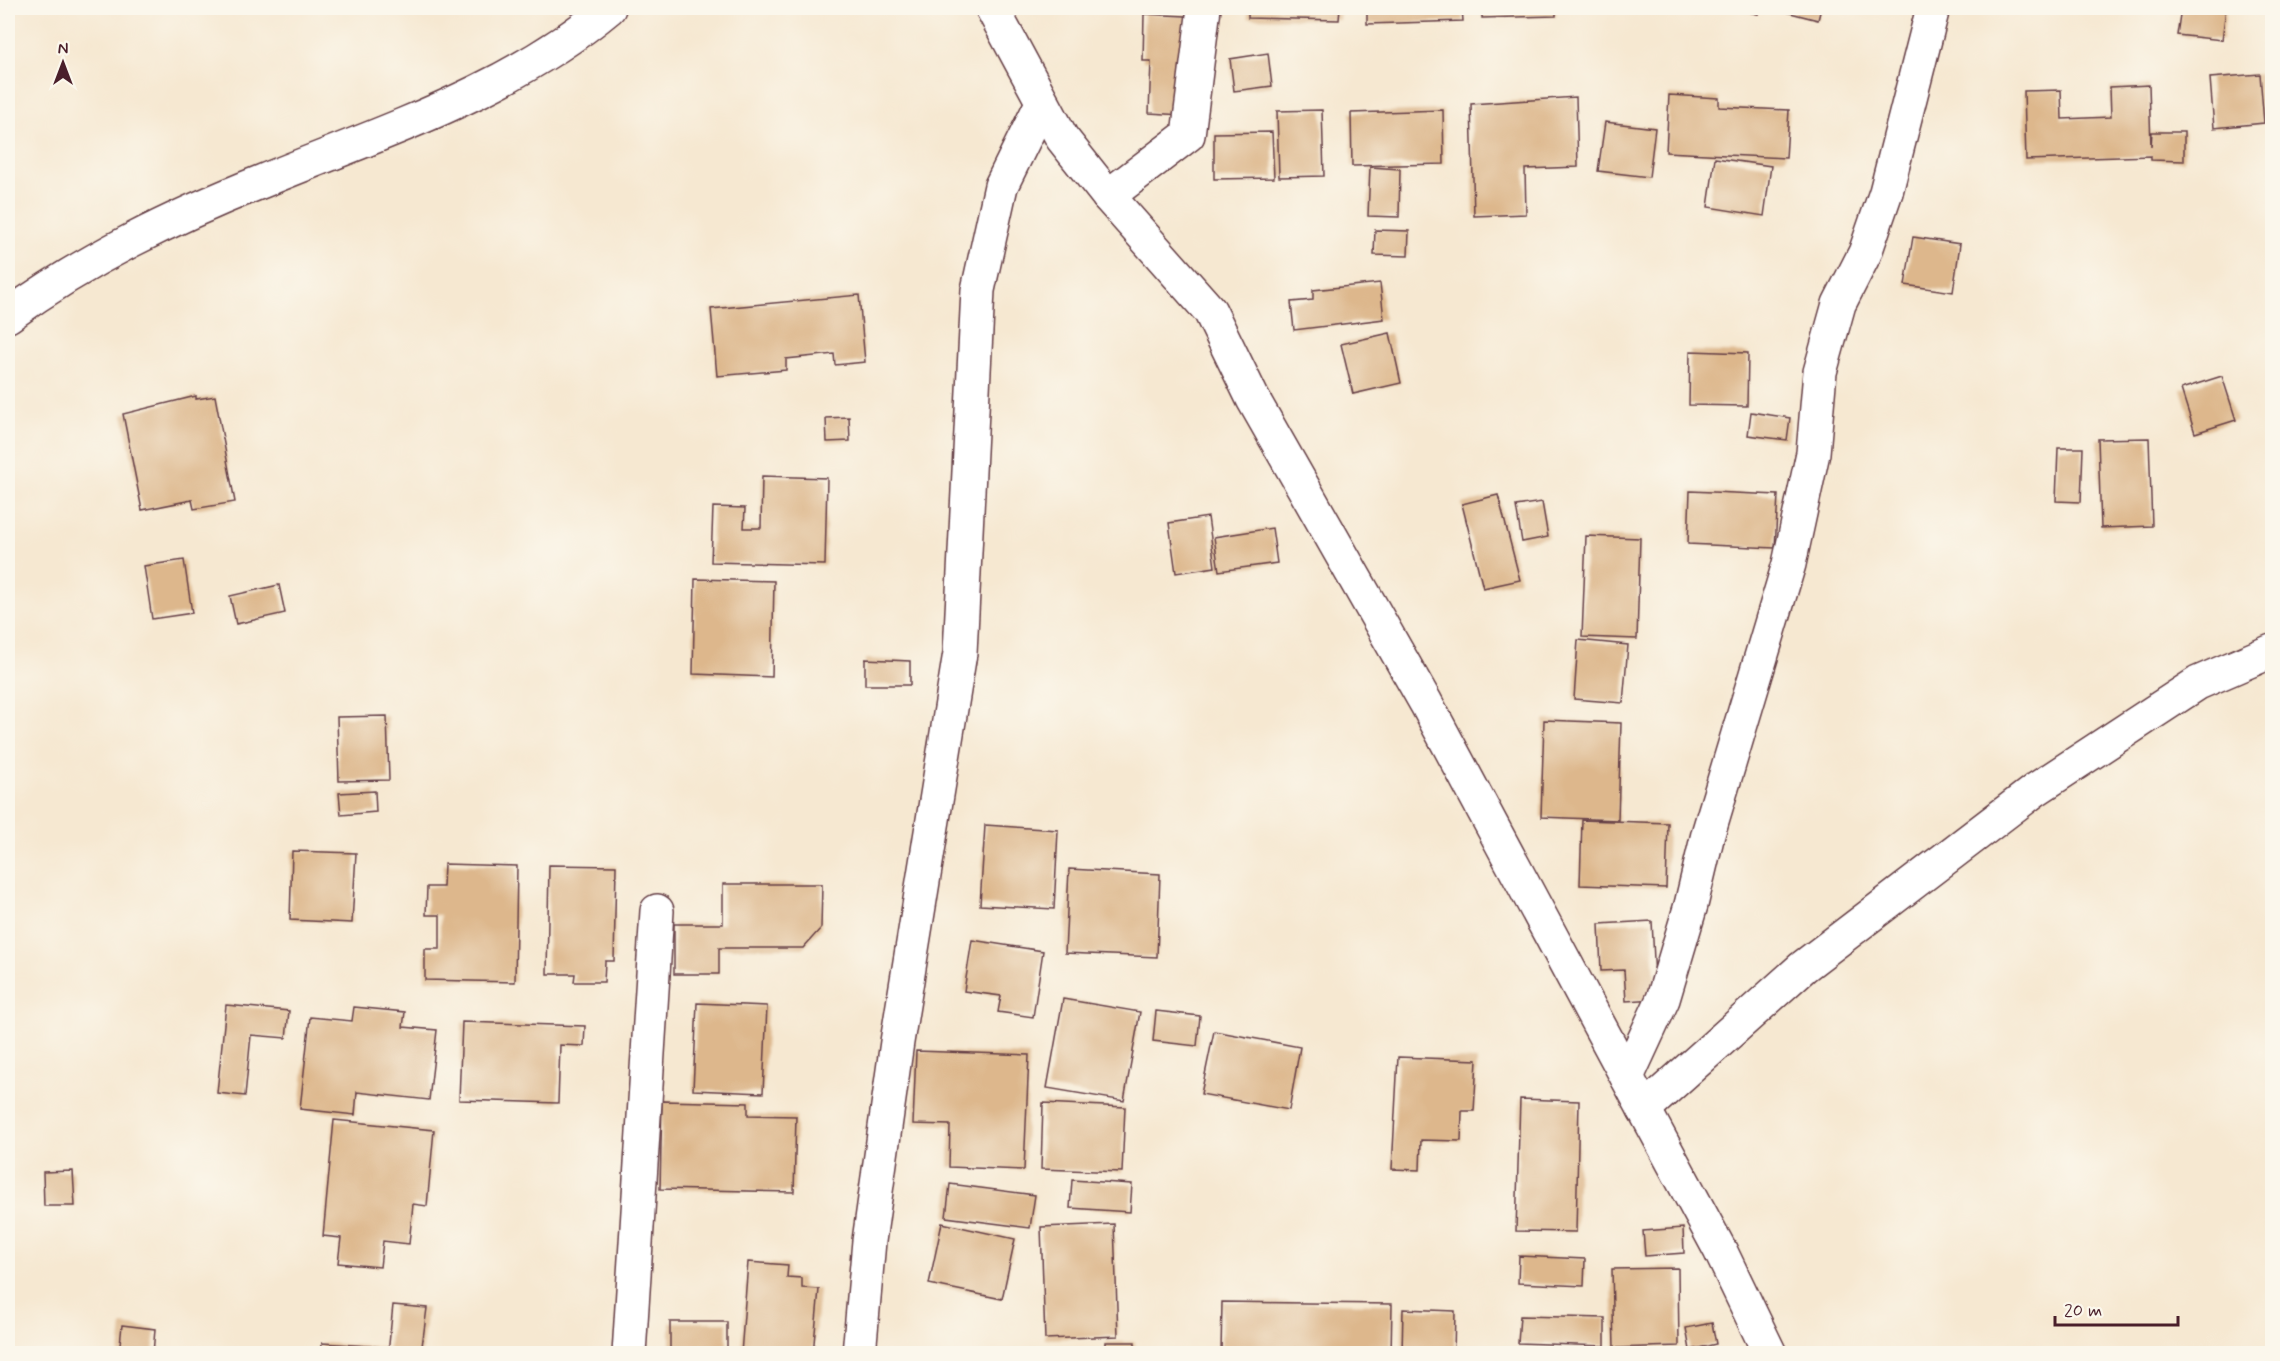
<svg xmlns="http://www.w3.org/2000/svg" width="2280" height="1361" font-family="Mynerve,sans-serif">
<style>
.building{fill:#ddb78c}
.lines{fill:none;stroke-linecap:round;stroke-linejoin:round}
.minor-casing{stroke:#643d44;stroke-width:36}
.tertiary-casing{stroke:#643d44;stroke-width:36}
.minor{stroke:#fff;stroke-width:33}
.tertiary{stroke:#fff;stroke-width:33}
</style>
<rect width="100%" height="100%" fill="#fbf7ec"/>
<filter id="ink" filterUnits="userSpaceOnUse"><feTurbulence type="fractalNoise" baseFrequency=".0167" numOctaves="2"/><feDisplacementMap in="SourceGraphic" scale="12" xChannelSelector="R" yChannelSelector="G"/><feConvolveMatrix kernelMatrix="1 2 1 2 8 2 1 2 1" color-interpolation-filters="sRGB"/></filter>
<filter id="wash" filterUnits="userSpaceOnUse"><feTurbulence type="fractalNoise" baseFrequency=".008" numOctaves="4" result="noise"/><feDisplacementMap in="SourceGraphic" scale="24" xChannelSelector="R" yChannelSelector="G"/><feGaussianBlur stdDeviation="1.35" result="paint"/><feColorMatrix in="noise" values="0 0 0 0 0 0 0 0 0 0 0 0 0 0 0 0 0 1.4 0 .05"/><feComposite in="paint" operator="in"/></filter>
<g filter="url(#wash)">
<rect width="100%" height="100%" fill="#f6e8d1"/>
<g id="blocks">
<!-- building -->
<g class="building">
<polygon points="1248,8 1340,8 1339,20 1248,18"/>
<polygon points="1367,8 1462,8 1463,21 1367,24"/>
<polygon points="1482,8 1556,8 1556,16 1482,18"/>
<polygon points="1666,8 1685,8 1685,9 1666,10"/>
<polygon points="1731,8 1759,8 1758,14"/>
<polygon points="1771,8 1821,8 1818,20"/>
<polygon points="2181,8 2226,8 2222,40 2177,35"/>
<polygon points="1144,14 1186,16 1183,115 1149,113 1151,61 1143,61"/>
<polygon points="1268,53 1272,86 1234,91 1230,59"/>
<polygon points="2260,74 2264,123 2214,128 2210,78"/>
<polygon points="2149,85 2151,147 2152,132 2184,132 2184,161 2151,160 2151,156 2026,160 2024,91 2061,90 2062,119 2111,117 2110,87"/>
<polygon points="1669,95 1719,98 1719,107 1789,110 1786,158 1666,152"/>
<polygon points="1576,97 1578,167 1525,169 1526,214 1474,216 1471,104"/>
<polygon points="1322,110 1324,176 1279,177 1277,111"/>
<polygon points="1443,110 1444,164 1352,166 1351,113"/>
<polygon points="1605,122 1655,128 1649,177 1598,171"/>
<polygon points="1272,132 1274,178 1214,179 1214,133"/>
<polygon points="1715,158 1771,166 1764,216 1708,207"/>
<polygon points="1370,167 1400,169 1399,217 1368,216"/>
<polygon points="1375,230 1409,231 1408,256 1374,255"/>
<polygon points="1913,237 1960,244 1953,292 1905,285"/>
<polygon points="1380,283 1384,319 1294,330 1291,302 1313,300 1313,290"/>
<polygon points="859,295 865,362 835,365 834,354 786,359 786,370 717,376 711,309"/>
<polygon points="1390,333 1401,383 1353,394 1341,344"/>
<polygon points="1690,351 1748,353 1747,406 1689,405"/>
<polygon points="2222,376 2236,420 2195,433 2181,389"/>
<polygon points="196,396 196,399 215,396 235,502 194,509 192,500 142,510 123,414"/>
<polygon points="1751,412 1790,418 1787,440 1748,435"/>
<polygon points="849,417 850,441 827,442 826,418"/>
<polygon points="2149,438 2152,526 2101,528 2098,439"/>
<polygon points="2058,448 2083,448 2081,502 2056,501"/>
<polygon points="762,476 827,478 825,565 711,562 713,507 745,508 744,528 761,528"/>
<polygon points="1690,491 1778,495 1775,548 1688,544"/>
<polygon points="1498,495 1520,580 1483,588 1462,504"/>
<polygon points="1542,502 1548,537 1522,542 1516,506"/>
<polygon points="1208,517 1215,567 1176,573 1169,523"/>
<polygon points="1272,528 1277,563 1219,571 1214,537"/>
<polygon points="1586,536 1640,538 1637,639 1582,637"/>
<polygon points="184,560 192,613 152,619 144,566"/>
<polygon points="695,579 774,581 772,677 693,674"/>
<polygon points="279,585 285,613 236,624 230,596"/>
<polygon points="1578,640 1628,645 1623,703 1574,699"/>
<polygon points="865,659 910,661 910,685 865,685"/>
<polygon points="387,716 389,780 339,781 337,717"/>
<polygon points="1544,720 1621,723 1618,820 1541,817"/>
<polygon points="375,791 376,812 341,815 339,793"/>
<polygon points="1582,820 1668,823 1666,888 1580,885"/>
<polygon points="985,825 1058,830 1054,909 980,905"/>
<polygon points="292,851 356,853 352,923 290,920"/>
<polygon points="444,864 517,866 515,982 425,980 425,949 440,949 440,915 426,915 427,887 443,887"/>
<polygon points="549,865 616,866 614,961 605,961 604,982 574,982 575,974 547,974"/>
<polygon points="1069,869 1160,874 1157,957 1065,953"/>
<polygon points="723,884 822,884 821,928 803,948 719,948 719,974 674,974 674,924 723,924"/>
<polygon points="1652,921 1656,999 1626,1001 1624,970 1601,971 1599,924"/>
<polygon points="972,940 1043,951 1033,1017 998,1012 1001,996 964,991"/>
<polygon points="1063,999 1140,1012 1124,1101 1047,1088"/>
<polygon points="697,1003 767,1006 763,1093 693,1090"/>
<polygon points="226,1005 289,1011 286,1038 251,1035 245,1096 217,1093"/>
<polygon points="354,1007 405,1012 403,1027 437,1030 429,1100 357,1092 355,1115 300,1109 310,1017 352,1021"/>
<polygon points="1156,1011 1200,1016 1197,1046 1153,1041"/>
<polygon points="462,1022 585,1026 584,1046 560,1045 558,1103 459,1100"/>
<polygon points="1214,1031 1300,1047 1289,1110 1201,1094"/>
<polygon points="916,1051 1029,1055 1024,1170 949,1167 950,1125 913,1124"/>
<polygon points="1398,1057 1477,1060 1474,1111 1462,1111 1461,1141 1421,1140 1420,1170 1392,1169"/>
<polygon points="1520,1099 1579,1101 1576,1232 1516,1231"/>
<polygon points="662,1101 748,1103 748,1115 796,1116 794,1192 660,1189"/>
<polygon points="1043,1103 1125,1107 1122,1172 1041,1169"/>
<polygon points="334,1120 434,1130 427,1206 413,1204 409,1244 383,1241 380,1267 338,1263 341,1238 323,1236"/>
<polygon points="73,1171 75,1206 44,1206 43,1172"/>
<polygon points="1072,1180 1132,1184 1130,1212 1070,1208"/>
<polygon points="950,1184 1035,1195 1030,1228 946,1217"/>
<polygon points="942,1223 1015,1239 1002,1299 929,1284"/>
<polygon points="1114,1224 1118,1336 1045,1339 1041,1227"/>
<polygon points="1683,1228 1684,1253 1645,1256 1643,1231"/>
<polygon points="1519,1256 1585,1259 1584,1286 1518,1283"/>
<polygon points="748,1262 788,1265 787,1277 802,1278 802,1288 819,1289 813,1354 741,1354"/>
<polygon points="1678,1268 1679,1346 1614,1348 1612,1269"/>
<polygon points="1222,1302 1392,1304 1391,1354 1221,1352"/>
<polygon points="393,1305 427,1308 421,1354 388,1354"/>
<polygon points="1403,1309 1455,1311 1454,1354 1402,1354"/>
<polygon points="1520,1316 1605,1318 1605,1346 1518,1343"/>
<rect x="670" y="1322" width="57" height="32"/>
<polygon points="1712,1323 1716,1344 1690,1350 1686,1328"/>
<polygon points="122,1325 155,1329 153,1354 119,1354"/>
<rect x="1106" y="1342" width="29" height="12"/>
<polygon points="322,1343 383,1347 382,1354 321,1354"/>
</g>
</g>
</g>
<g filter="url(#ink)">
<use href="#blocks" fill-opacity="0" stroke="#643d44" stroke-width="1.5"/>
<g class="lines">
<!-- minor casing -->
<g class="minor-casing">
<g id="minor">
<polyline points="992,8 1062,138 1108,196 1210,311 1253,399 1426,703 1644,1109 1720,1250 1770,1354"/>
<polyline points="1108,196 1188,135 1204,8"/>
<polyline points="1627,1077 1663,999 1691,905 1708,834 1789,564 1813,453 1820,372 1839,304 1865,253 1886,192 1933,8"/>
<polyline points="1644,1109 1803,967 2035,790 2198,683 2272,651"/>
<polyline points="629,1354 657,911"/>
<polyline points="859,1354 869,1241 897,1042 960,653 978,290 1001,186 1042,103"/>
</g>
</g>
<!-- tertiary casing -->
<g class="tertiary-casing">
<path id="tertiary" d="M8,316c78,-57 165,-99 255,-135 121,-50 244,-88 346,-173"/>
</g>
<!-- minor -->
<use href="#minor" class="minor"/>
<!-- tertiary -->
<use href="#tertiary" class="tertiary"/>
</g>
</g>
<!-- margin -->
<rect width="2280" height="1361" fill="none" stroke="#fbf7ec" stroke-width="30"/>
<!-- north arrow -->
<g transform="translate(63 63)" stroke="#fbf7ec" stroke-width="4.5" paint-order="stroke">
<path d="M0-4.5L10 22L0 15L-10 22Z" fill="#4a1f2b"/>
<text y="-9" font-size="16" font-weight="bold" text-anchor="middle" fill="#4a1f2b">N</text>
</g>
<!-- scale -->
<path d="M2055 1316v9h123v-9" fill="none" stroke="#4a1f2b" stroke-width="3"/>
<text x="2064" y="1316" font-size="18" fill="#4a1f2b" stroke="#fbf7ec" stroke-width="4.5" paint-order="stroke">20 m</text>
</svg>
